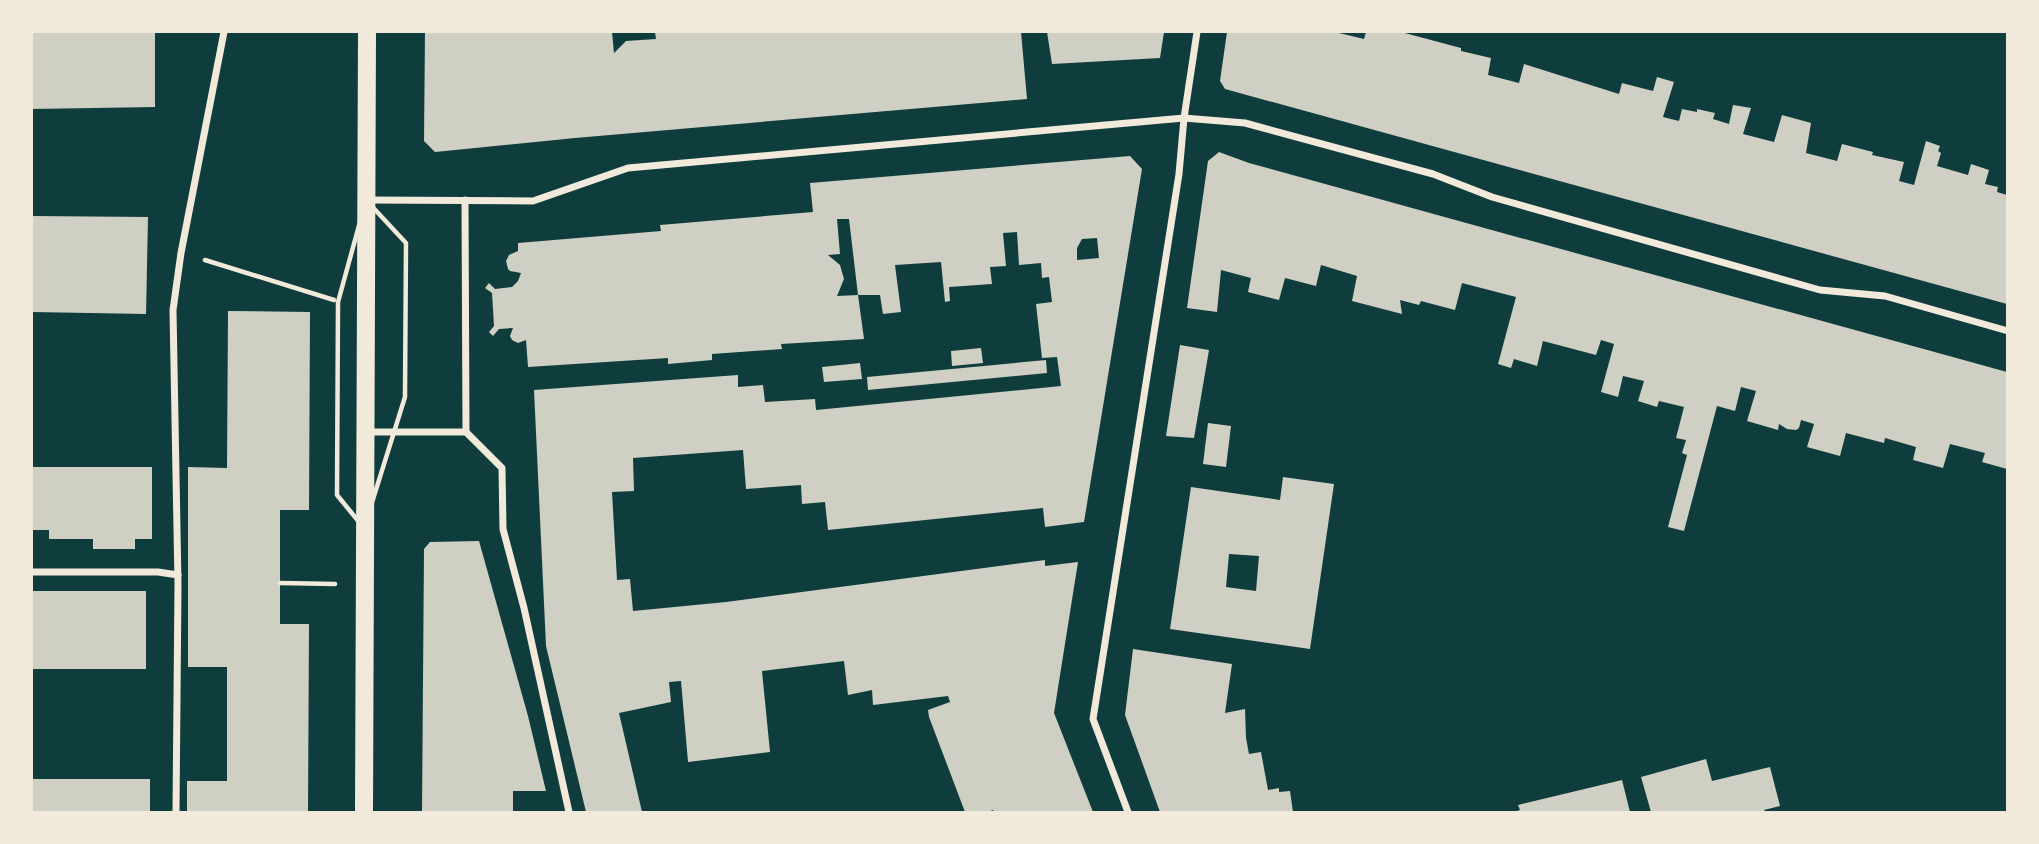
<svg xmlns="http://www.w3.org/2000/svg" width="2039" height="844" font-family="'Playfair Display',serif">
<style>
.building{fill:#cfcfc3;fill-rule:evenodd}
.lines{fill:none;stroke-linecap:round;stroke-linejoin:round}
.path{stroke:#f1e9da;stroke-width:4.5}
.minor{stroke:#f1e9da;stroke-width:7}
.primary{stroke:#f1e9da;stroke-width:18}
</style>
<rect width="100%" height="100%" fill="#0f3d3e"/>
<!-- building -->
<g class="building">
<polygon points="32,32 155,32 155,107 32,109"/>
<polygon points="425,32 612,32 614,53 626,41 656,39 655,32 1021,32 1027,99 575,138 435,152 424,141"/>
<polygon points="1047,32 1164,32 1160,58 1052,64"/>
<polygon points="1227,32 1335,32 1364,39 1366,32 1401,32 1461,48 1461,51 1491,58 1488,75 1519,83 1524,64 1619,94 1622,83 1653,91 1657,77 1674,82 1663,117 1679,121 1682,109 1697,112 1697,109 1715,113 1713,119 1729,124 1733,105 1751,108 1743,134 1774,142 1782,115 1811,123 1806,153 1837,161 1842,144 1873,152 1872,155 1904,162 1899,181 1914,185 1926,141 1940,146 1938,151 1941,153 1937,166 1968,175 1971,164 1989,170 1985,184 1998,187 1997,192 2007,195 2007,304 1225,89 1220,81"/>
<polygon points="1219,152 1249,163 2007,372 2007,469 1982,462 1985,453 1950,444 1943,468 1913,460 1916,447 1885,438 1884,443 1846,433 1840,456 1807,447 1814,424 1801,420 1799,428 1796,430 1787,429 1779,424 1778,430 1747,421 1756,391 1741,387 1735,411 1717,406 1684,531 1668,527 1687,455 1682,453 1686,440 1676,438 1684,407 1659,401 1657,407 1638,401 1644,381 1623,376 1618,397 1601,392 1614,344 1601,340 1596,355 1543,341 1537,366 1514,359 1511,368 1498,364 1516,297 1462,283 1455,310 1421,301 1419,305 1400,300 1402,314 1352,301 1357,276 1321,265 1316,286 1285,278 1279,300 1248,292 1251,278 1221,270 1217,312 1187,308 1208,161"/>
<path d="M1130,156l12,13 -58,353 -39,5 -2,-19 -215,22 -3,-28 -23,2 -1,-19 -55,4 -3,-39 -110,8 1,33 -22,1 5,88 13,-1 3,32 93,-9 319,-42v6l33,-4 -24,151 39,99h-99l-1,-2 -5,2h-23l-36,-95 -1,-7 22,-8 -2,-6 -75,9 -1,-15 -24,5 -4,-34 -82,10 8,81 -82,10 -7,-81 -12,1 2,20 -52,11 23,99h-56l-40,-166 -12,-256 204,-15v12l25,-2 2,17 50,-3 1,11 245,-24 -4,-29 -15,1 -6,-54 16,-2 -3,-25 -7,1 -1,-15 -22,2 -2,-33 -14,1 3,33 -16,1 2,17 -43,3 1,14 -5,1 -4,-40 -46,3 6,47 -18,2 -3,-19h-22l-9,-76h-12l3,35 -12,1 12,10 4,14 -7,17 21,-1 6,44 -83,5 1,5 -70,5v6l-44,4v-6l-140,9 -2,-27 -8,3 -6,-3 -2,-4 3,-8 -14,1 -6,7 -4,-4 5,-6 -2,-33 -7,-5 4,-5 6,6 17,-2 6,-6 3,-8 -11,-2 -2,-2 -2,-8 3,-6 9,-4v-8l143,-12 -1,-6 153,-13 -3,-29zM1097,238l2,20 -22,2v-12l5,-9z"/>
<polygon points="32,216 148,217 146,314 32,312"/>
<polygon points="228,311 310,312 309,510 280,510 280,624 309,624 308,812 187,812 187,781 227,781 227,667 188,667 188,467 227,468"/>
<polygon points="1180,345 1209,350 1194,438 1166,436"/>
<polygon points="981,348 983,363 952,366 951,351"/>
<polygon points="1046,360 1047,373 868,390 867,377"/>
<polygon points="860,363 862,379 824,382 822,367"/>
<polygon points="1208,423 1231,426 1226,467 1203,464"/>
<polygon points="32,467 152,467 152,539 135,539 135,549 93,549 93,539 49,539 49,530 32,530"/>
<path d="M1283,477l51,7 -24,165 -140,-20 21,-142 89,13zM1229,554l30,2 -3,35 -30,-4z"/>
<polygon points="479,541 528,716 546,791 513,791 513,812 422,812 424,549 430,542"/>
<rect x="32" y="591" width="114" height="78"/>
<polygon points="1133,649 1232,664 1225,713 1245,709 1246,738 1249,754 1261,752 1268,790 1279,788 1279,792 1290,791 1293,812 1160,812 1125,715"/>
<polygon points="1706,759 1712,781 1770,767 1780,806 1764,810 1765,812 1651,812 1641,777"/>
<rect x="32" y="779" width="118" height="33"/>
<polygon points="1622,780 1630,812 1514,812 1520,810 1518,805"/>
</g>
<g class="lines">
<!-- path -->
<g class="path">
<polygon points="366,200 406,243 405,397 364,528 337,495 338,302"/>
<polyline points="205,260 334,300"/>
<polyline points="280,583 335,584"/>
</g>
<!-- minor -->
<g class="minor">
<polyline points="367,200 533,201 628,168 1184,118 1245,123 1433,174 1492,197 1820,290 1885,296 2008,331"/>
<polyline points="465,200 466,432"/>
<polyline points="365,432 466,432 502,468 503,529 524,608 569,812"/>
<polyline points="32,572 158,572 178,575"/>
<polyline points="176,812 178,584 173,310 181,253 224,32"/>
<polyline points="1128,812 1093,719 1179,174 1184,118 1197,32"/>
</g>
<!-- primary -->
<polyline class="primary" points="364,812 367,32"/>
</g>
<!-- border -->
<rect width="2039" height="844" fill="none" stroke="#f1e9da" stroke-width="66"/>
</svg>
